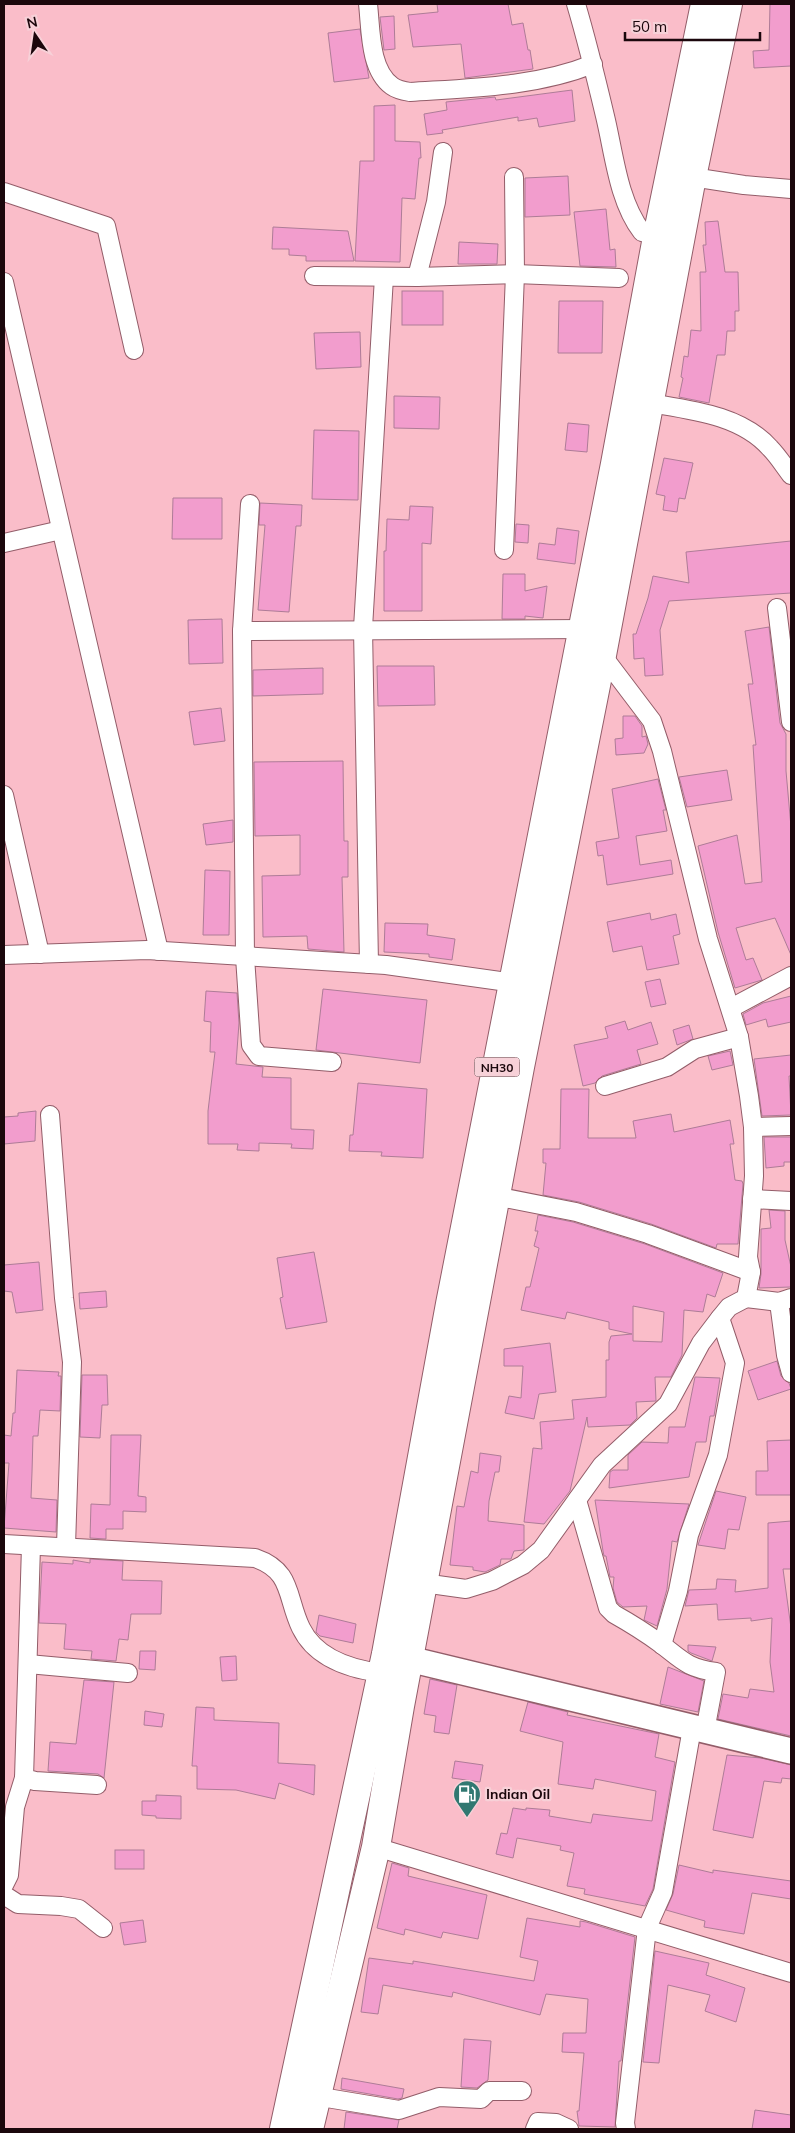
<svg xmlns="http://www.w3.org/2000/svg" width="795" height="2133" font-family="Mulish,sans-serif">
<style>
.building{fill:#f29dcd;stroke:#ae7c97;fill-rule:evenodd}
.lines{fill:none;stroke-linecap:round;stroke-linejoin:round}
.street-casing{stroke:#935d69;stroke-width:20}
.secondary-casing{stroke:#935d69;stroke-width:28}
.highway-casing{stroke:#935d69;stroke-width:30}
.street{stroke:#fff;stroke-width:18}
.secondary{stroke:#fff;stroke-width:25}
.highway{stroke:#fff;stroke-width:28}
.labels{text-anchor:middle;dominant-baseline:central;stroke-width:4.5;stroke-linejoin:round;paint-order:stroke}
.shield{fill:#f7d1d8;stroke:#5d4449;stroke-width:1}
.shield-label{font-size:12px;font-weight:bold;fill:#1b070c}
.poi-label{font-size:14px;font-weight:bold;fill:#1b070c;stroke:#f7d1d8;text-anchor:start}
</style>
<rect width="100%" height="100%" fill="#fabdc9"/>
<!-- building -->
<g class="building">
<polygon points="437,4 508,4 512,25 523,23 528,50 530,50 533,69 465,78 461,44 413,47 408,15 438,12"/>
<polygon points="770,4 791,4 791,66 754,68 753,51 769,50"/>
<polygon points="394,16 395,49 384,50 380,17"/>
<polygon points="360,29 369,78 334,82 328,33"/>
<polygon points="572,90 575,121 539,127 537,118 518,121 518,117 442,130 443,133 427,135 424,114 447,110 446,102 495,97 496,100"/>
<polygon points="395,105 395,141 420,142 421,158 419,158 415,199 402,198 400,262 355,261 360,161 374,161 374,106"/>
<polygon points="568,176 570,215 525,217 525,178"/>
<polygon points="606,209 610,250 615,249 616,267 580,266 574,212"/>
<polygon points="718,221 725,272 738,272 739,311 735,311 735,331 727,331 725,355 717,355 709,403 679,397 683,378 681,377 684,356 688,357 691,330 701,331 700,272 706,272 703,245 706,245 705,222"/>
<polygon points="273,227 348,231 354,261 306,261 306,256 289,255 289,249 272,249"/>
<polygon points="459,242 498,244 497,264 458,264"/>
<rect x="402" y="291" width="41" height="34"/>
<polygon points="559,301 603,301 602,353 558,353"/>
<polygon points="360,332 361,367 316,369 314,333"/>
<polygon points="394,396 440,397 439,429 394,428"/>
<polygon points="568,423 589,425 587,452 565,450"/>
<polygon points="314,430 359,431 358,500 312,499"/>
<polygon points="664,458 693,463 685,499 679,498 677,512 663,510 665,496 656,494"/>
<polygon points="173,498 222,498 222,539 172,539"/>
<polygon points="260,503 302,505 301,526 296,526 289,612 258,610 265,525 259,525"/>
<polygon points="410,506 433,507 431,544 422,543 422,611 384,611 384,551 386,551 387,519 409,520"/>
<polygon points="516,524 529,525 528,543 515,542"/>
<polygon points="557,528 579,531 575,564 537,559 539,543 555,545"/>
<polygon points="791,541 791,593 669,601 660,630 663,675 645,676 644,658 634,659 633,634 636,634 648,598 653,576 689,583 686,552"/>
<polygon points="503,574 525,574 525,591 547,586 543,618 525,616 525,619 502,619"/>
<polygon points="222,619 223,663 189,664 188,620"/>
<polygon points="769,627 780,723 786,734 786,771 791,827 791,955 775,918 736,928 746,960 753,958 762,980 735,988 718,932 698,846 737,835 745,884 762,882 753,745 756,745 748,684 753,684 745,631"/>
<polygon points="377,666 434,666 435,705 378,706"/>
<polygon points="323,668 323,694 253,696 253,670"/>
<polygon points="221,708 225,741 194,745 189,712"/>
<polygon points="623,716 635,716 642,726 642,737 646,736 648,744 644,753 616,755 615,739 623,738"/>
<polygon points="343,761 344,841 348,841 348,877 342,877 344,952 308,949 307,936 263,937 262,876 300,875 300,835 255,836 254,762"/>
<polygon points="727,770 732,800 687,807 679,777"/>
<polygon points="658,779 666,810 663,810 667,831 636,836 640,865 671,860 673,874 607,885 603,855 598,856 596,842 619,838 612,789"/>
<polygon points="233,820 233,842 206,845 203,824"/>
<polygon points="205,870 230,871 229,935 203,935"/>
<polygon points="650,913 651,920 676,914 680,934 673,936 679,964 647,970 642,946 613,952 607,922"/>
<polygon points="385,923 428,924 427,935 455,939 452,960 429,957 429,954 384,952"/>
<polygon points="660,979 666,1004 651,1007 645,982"/>
<polygon points="323,989 427,1000 420,1063 316,1050"/>
<polygon points="206,991 237,993 239,1023 236,1064 263,1067 262,1077 291,1078 291,1129 314,1130 313,1149 291,1148 292,1144 259,1143 259,1151 237,1150 238,1144 208,1144 208,1111 215,1052 210,1052 211,1022 204,1021"/>
<polygon points="791,996 791,1022 768,1027 766,1019 746,1025 743,1014 763,1003"/>
<polygon points="625,1021 628,1030 651,1022 658,1044 637,1050 641,1064 602,1076 595,1083 583,1086 574,1045 608,1038 605,1027"/>
<polygon points="689,1025 693,1039 677,1045 673,1030"/>
<polygon points="730,1051 733,1065 712,1070 708,1056"/>
<polygon points="791,1055 791,1076 789,1076 791,1115 762,1116 754,1059"/>
<polygon points="358,1083 427,1089 423,1158 381,1156 382,1152 349,1151 350,1135 353,1135"/>
<polygon points="561,1089 589,1089 588,1138 636,1138 633,1121 671,1114 674,1132 730,1120 734,1144 730,1144 735,1180 742,1181 743,1184 738,1244 717,1244 716,1248 651,1224 579,1202 543,1195 546,1163 543,1163 543,1149 560,1149"/>
<polygon points="36,1111 35,1141 4,1144 4,1117 18,1116 18,1113"/>
<polygon points="764,1137 791,1137 791,1162 784,1162 784,1166 766,1168"/>
<polygon points="769,1210 785,1211 785,1240 791,1267 791,1287 759,1288 761,1274 761,1229 771,1228"/>
<path d="M538,1215l35,7 72,22 78,29 -8,24 -8,-3 -4,18 -19,-2 -2,45 -11,22h-16l1,24 -20,1 1,16 -7,7 -42,2 -1,-10 -17,74 -26,33 -20,-2 9,-74 9,1 -2,-27 34,-3 -2,-19 34,-3v-37h3v-18l2,-6 21,-2 -23,-5v-7l-42,-10 -2,7 -44,-9 5,-23h4l9,-39 -5,-2 4,-15h-3zM633,1306l31,6 -2,30 -29,-1z"/>
<polygon points="314,1252 327,1322 286,1329 280,1298 283,1297 277,1258"/>
<polygon points="39,1262 43,1310 16,1313 12,1292 4,1291 4,1265"/>
<polygon points="106,1291 107,1307 80,1309 79,1293"/>
<polygon points="550,1343 556,1392 539,1394 534,1419 505,1413 509,1396 521,1398 523,1366 504,1366 504,1349"/>
<polygon points="777,1361 781,1376 789,1383 791,1389 758,1400 748,1371"/>
<polygon points="17,1370 59,1372 58,1376 61,1376 60,1411 40,1410 38,1436 33,1436 32,1472 31,1498 57,1500 56,1532 4,1528 9,1463 4,1463 4,1435 11,1436 13,1413 15,1413"/>
<polygon points="82,1375 107,1375 108,1405 102,1405 100,1438 80,1437"/>
<polygon points="695,1377 720,1378 714,1416 710,1416 706,1442 696,1442 689,1477 609,1488 610,1472 613,1470 628,1470 628,1455 642,1442 668,1443 669,1427 685,1427"/>
<polygon points="111,1435 141,1435 138,1496 146,1497 146,1512 123,1511 123,1529 106,1529 106,1539 90,1538 91,1504 110,1505"/>
<polygon points="791,1440 791,1495 756,1495 756,1471 768,1471 767,1441"/>
<polygon points="480,1453 501,1456 499,1472 495,1472 489,1501 488,1521 524,1525 524,1550 514,1551 511,1559 501,1559 500,1565 485,1572 473,1570 473,1567 450,1565 457,1506 464,1507 471,1471 478,1473"/>
<polygon points="716,1491 746,1497 739,1530 728,1529 725,1549 698,1545"/>
<polygon points="595,1500 689,1504 677,1542 672,1541 667,1589 657,1626 644,1620 647,1606 623,1607 617,1602 613,1588 614,1577 610,1577 606,1556 604,1556 603,1551"/>
<polygon points="791,1521 791,1569 783,1569 791,1628 791,1736 718,1719 723,1694 748,1698 750,1689 774,1692 770,1662 772,1618 751,1621 751,1618 718,1620 717,1604 685,1606 689,1590 716,1589 717,1579 736,1580 735,1592 768,1588 768,1523"/>
<polygon points="90,1559 123,1561 122,1580 162,1581 161,1614 131,1614 128,1640 119,1639 116,1661 91,1659 92,1651 64,1649 66,1624 39,1623 42,1562 73,1564 73,1560 90,1563"/>
<polygon points="319,1615 356,1624 353,1643 320,1636 316,1632"/>
<polygon points="688,1645 716,1647 712,1661 691,1653 688,1651"/>
<polygon points="140,1651 156,1651 155,1670 139,1669"/>
<polygon points="236,1656 237,1680 222,1681 220,1657"/>
<polygon points="668,1667 704,1681 698,1712 660,1704"/>
<polygon points="430,1679 457,1685 449,1734 434,1732 436,1716 424,1714"/>
<polygon points="84,1680 114,1682 104,1778 98,1774 48,1771 50,1742 76,1744"/>
<polygon points="528,1702 568,1712 567,1715 659,1734 655,1757 675,1762 653,1889 645,1906 584,1894 585,1889 567,1886 574,1853 560,1850 561,1846 517,1838 513,1858 496,1854 501,1833 507,1834 513,1808 526,1810 526,1808 550,1810 549,1816 591,1823 593,1814 652,1821 656,1791 595,1779 593,1789 558,1784 563,1742 520,1731"/>
<polygon points="196,1707 214,1708 214,1720 279,1723 278,1763 315,1765 314,1795 279,1783 275,1799 236,1790 197,1789 197,1766 192,1766"/>
<polygon points="145,1711 164,1714 162,1727 144,1725"/>
<polygon points="727,1755 761,1758 791,1765 791,1779 782,1778 781,1783 764,1781 753,1838 713,1830"/>
<polygon points="455,1761 483,1765 480,1782 452,1778"/>
<polygon points="156,1795 181,1796 181,1819 156,1818 156,1816 142,1815 142,1801 156,1801"/>
<rect x="115" y="1850" width="29" height="19"/>
<polygon points="392,1863 409,1868 408,1876 487,1895 478,1939 443,1932 441,1938 405,1929 404,1935 377,1928"/>
<polygon points="679,1865 713,1873 713,1870 791,1881 791,1899 752,1893 744,1934 704,1927 705,1921 666,1910 673,1894"/>
<polygon points="527,1918 580,1927 580,1921 586,1922 635,1937 621,2061 619,2061 615,2127 579,2126 577,2111 579,2111 584,2053 562,2052 563,2033 586,2033 588,1999 546,1994 540,2015 453,1992 452,1997 383,1985 378,2014 361,2012 369,1958 413,1964 413,1961 534,1981 538,1961 520,1957"/>
<polygon points="143,1920 146,1942 124,1945 120,1923"/>
<polygon points="655,1951 709,1963 706,1975 745,1988 736,2022 705,2011 710,1995 668,1985 659,2063 643,2062"/>
<polygon points="464,2039 491,2041 488,2080 477,2088 461,2087"/>
<polygon points="342,2078 404,2089 402,2098 398,2099 341,2089"/>
<polygon points="755,2110 791,2115 791,2129 752,2129"/>
<polygon points="346,2112 399,2120 397,2129 344,2129"/>
</g>
<g class="lines">
<!-- street casing -->
<g class="street-casing">
<g id="street">
<path d="M368,4c3,25 1,65 24,82 4,3 12,5 18,6 61,-4 126,-5 183,-28"/>
<path d="M576,4c11,37 20,74 29,112 9,37 13,85 37,116l25,6"/>
<polyline points="692,177 744,185 791,189"/>
<polyline points="4,192 106,226 134,350"/>
<polyline points="314,276 417,277 515,274 619,278"/>
<polyline points="417,277 436,202 443,152"/>
<polyline points="4,282 159,951"/>
<path d="M650,403c41,7 91,12 120,45 8,8 14,18 21,27"/>
<polyline points="250,504 242,631 245,957 251,1045 259,1056 332,1062"/>
<polyline points="4,543 61,530"/>
<polyline points="504,550 515,274 514,177"/>
<polyline points="777,608 791,722"/>
<polyline points="242,631 583,629"/>
<polyline points="4,795 40,954"/>
<polyline points="4,955 147,950 386,965 514,983"/>
<polyline points="369,964 363,628 384,277"/>
<polyline points="731,1008 791,976"/>
<polyline points="605,1086 667,1067 695,1049 739,1037"/>
<polyline points="50,1115 64,1298 72,1362 66,1546"/>
<polyline points="753,1127 791,1126"/>
<polyline points="495,1196 576,1212 648,1234 751,1272"/>
<polyline points="752,1199 791,1201"/>
<polyline points="746,1298 779,1302 791,1298"/>
<polyline points="779,1302 786,1355 791,1373"/>
<path d="M577,1500l31,108 6,6c16,9 32,19 47,30 21,16 26,24 55,28l-11,59"/>
<path d="M4,1544l251,14c38,13 31,39 46,70 15,31 49,41 80,45"/>
<polyline points="31,1546 24,1778 35,1781 97,1785"/>
<polyline points="423,1583 466,1589 492,1581 523,1565 541,1550 602,1465 668,1404 701,1343 720,1318 729,1307 746,1298 751,1272 748,1257 754,1176 753,1127 749,1096 739,1037 708,939 662,751 652,721 602,655"/>
<polyline points="662,1645 678,1591 689,1535 718,1455 735,1363 720,1318"/>
<polyline points="28,1664 128,1673"/>
<polyline points="376,1847 791,1973"/>
<polyline points="4,1885 9,1875 15,1807 24,1778"/>
<polyline points="4,1895 18,1904 61,1906 79,1909 103,1928"/>
<polyline points="315,2096 399,2110 439,2097 481,2099 489,2091 522,2091"/>
<polyline points="535,2129 538,2122 556,2123 569,2129"/>
<polyline points="626,2129 625,2123 647,1928 663,1892 692,1728"/>
</g>
</g>
<!-- secondary casing -->
<g class="secondary-casing">
<polyline id="secondary" points="388,1654 791,1751"/>
</g>
<!-- highway casing -->
<g class="highway-casing">
<g id="highway">
<polyline points="284,2129 386,1654 450,1304 615,464 657,237 705,4"/>
<polyline points="309,2129 376,1847 400,1706 520,1067 602,655 692,177 728,4"/>
</g>
</g>
<!-- street -->
<use href="#street" class="street"/>
<!-- secondary -->
<use href="#secondary" class="secondary"/>
<!-- highway -->
<use href="#highway" class="highway"/>
</g>
<!-- icons -->
<defs>
<g id="fuel-pin" transform="scale(1.4375)"><path d="M0 17L-7.5 6A9.5 9.5 0 1 1 7.5 6Z" fill="#317871" stroke="#f7d1d8"/><path d="M-5.5-6h7V0h2V4h1.3V-2.5L3-4.5l.8-.8L6-3V5H2.5V1h-1V6h-7ZM-4.2-4.7v3.2H.2V-4.7Z" fill="#fff"/></g>
</defs>
<g fill-rule="evenodd">
<use href="#fuel-pin" x="467" y="1794"/>
</g>
<g class="labels">
<!-- shield labels -->
<rect class="shield" x="474.5" y="1057.5" width="45" height="19" rx="4"/>
<g class="shield-label">
<text x="497" y="1067">NH30</text>
</g>
<!-- poi labels -->
<g class="poi-label">
<text x="486" y="1794">Indian Oil</text>
</g>
</g>
<!-- border -->
<rect width="795" height="2133" fill="none" stroke="#1b070c" stroke-width="10"/>
<!-- north arrow -->
<g transform="translate(35 35) rotate(347)" stroke="#f7d1d8" stroke-width="4" paint-order="stroke">
<path d="M0-4L9 19L0 12L-9 19Z" fill="#1b070c"/>
<text y="-8" font-size="14" font-weight="bold" text-anchor="middle" fill="#1b070c">N</text>
</g>
<!-- scale -->
<path d="M625 32v8h135v-8" fill="none" stroke="#1b070c" stroke-width="2.5"/>
<text x="632" y="32" font-size="15" fill="#1b070c" stroke="#f7d1d8" stroke-width="4" paint-order="stroke">50 m</text>
</svg>
